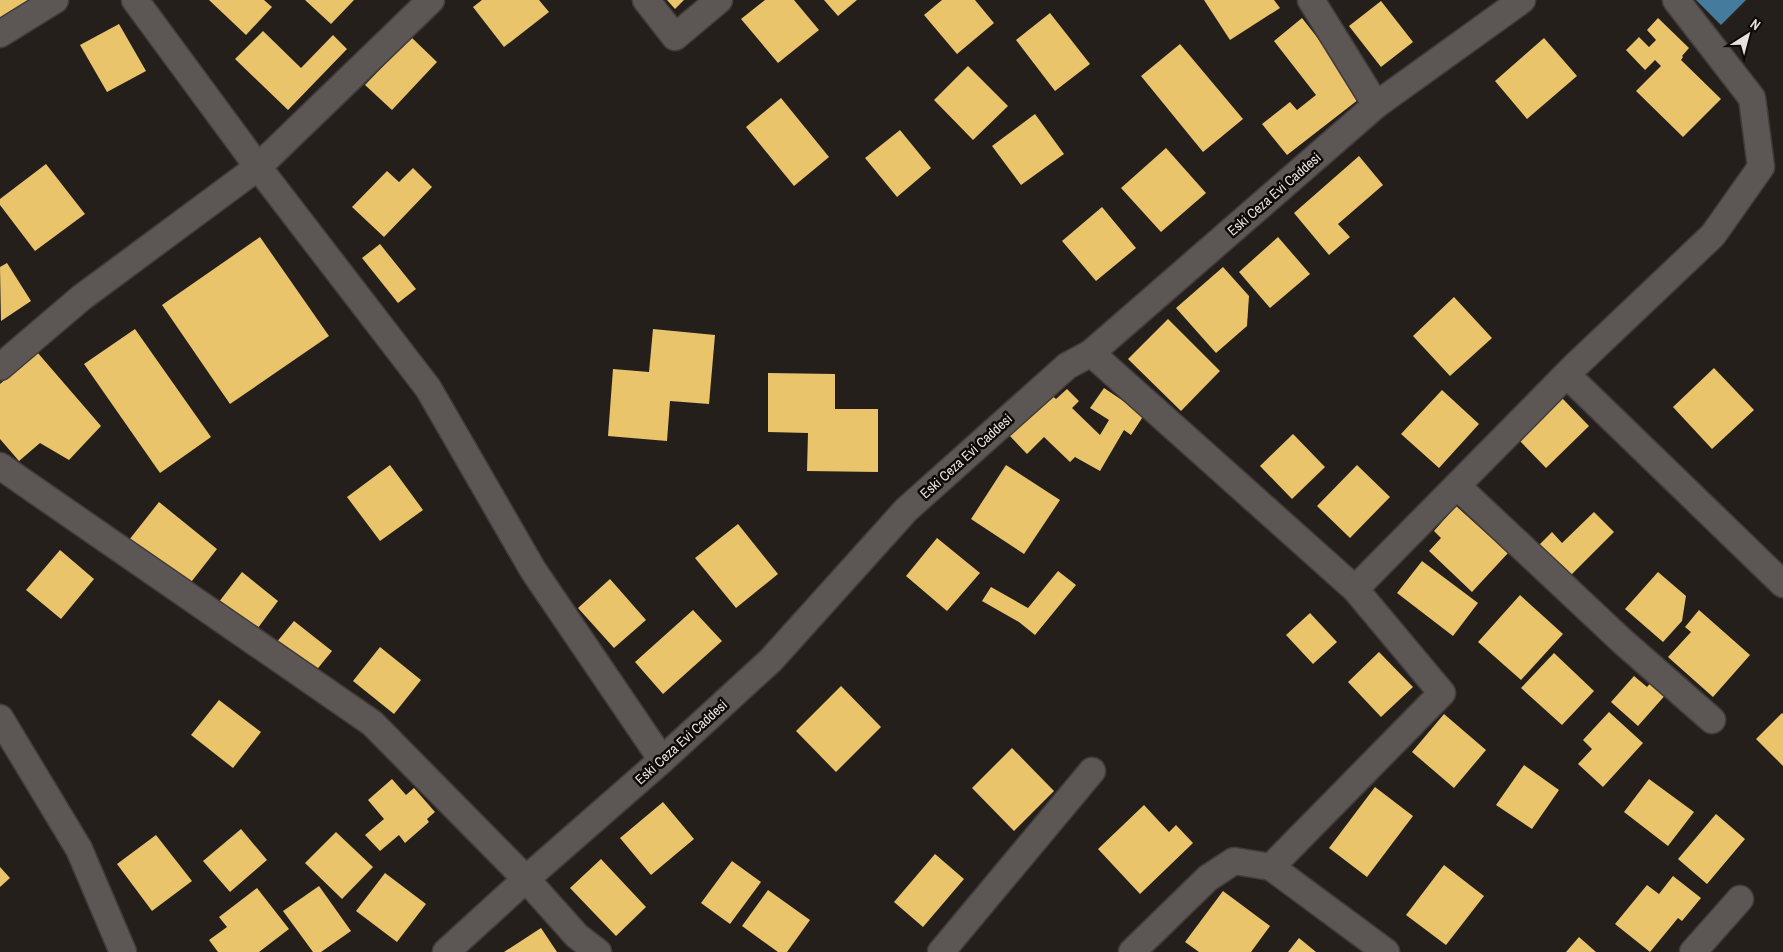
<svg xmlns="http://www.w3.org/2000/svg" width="1783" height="952" font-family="'Archivo Narrow',sans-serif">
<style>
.homes{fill:#e9c46a}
.public{fill:#457b9d}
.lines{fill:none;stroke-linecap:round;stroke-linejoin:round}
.minor-casing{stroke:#423c3a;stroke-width:29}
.minor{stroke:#5c5754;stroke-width:26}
.labels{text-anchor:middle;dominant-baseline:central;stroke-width:5;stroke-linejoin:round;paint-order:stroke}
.street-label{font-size:14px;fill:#e8e0dc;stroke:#0e0907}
</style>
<rect width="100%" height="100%" fill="#251f1c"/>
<!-- homes -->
<g class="homes">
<polygon points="0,0 29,0 0,20"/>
<polygon points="209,0 264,0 272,7 246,35"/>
<polygon points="305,0 354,0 331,24"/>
<polygon points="482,0 539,0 549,12 504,47 473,7"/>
<polygon points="667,0 684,0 675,9"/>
<polygon points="765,0 794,0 819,30 778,63 741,19"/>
<polygon points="824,0 857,0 838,16"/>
<polygon points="942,0 975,0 994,23 957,54 924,15"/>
<polygon points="1204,0 1274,0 1280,8 1230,40"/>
<polygon points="1381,1 1413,42 1381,67 1349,26"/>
<polygon points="1050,13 1090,64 1055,91 1016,40"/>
<polygon points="1302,18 1363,96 1287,155 1262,124 1290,102 1297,110 1316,95 1274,41"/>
<polygon points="1658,18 1689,48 1682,56 1683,57 1681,60 1721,99 1683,137 1636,91 1661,66 1655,60 1645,70 1626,50 1639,37 1649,47 1656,40 1647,30"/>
<polygon points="119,24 146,71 107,92 80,45"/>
<polygon points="263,31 301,68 333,35 347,49 288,110 235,59"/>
<polygon points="411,37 437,62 392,110 365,85"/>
<polygon points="1544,38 1577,76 1527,119 1495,81"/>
<polygon points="1180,44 1243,119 1203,152 1141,76"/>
<polygon points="968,66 1008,106 973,140 934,100"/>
<polygon points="781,98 829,157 794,186 746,127"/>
<polygon points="1035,114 1064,154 1021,185 992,146"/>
<polygon points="900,130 931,168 897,197 865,158"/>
<polygon points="1166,148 1206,193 1161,232 1121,188"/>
<polygon points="1359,156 1383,185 1338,224 1350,237 1329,255 1294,213"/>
<polygon points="46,164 85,214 35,251 0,205 0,199"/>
<polygon points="413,168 432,187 384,237 352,207 387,171 399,182"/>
<polygon points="1102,207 1136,248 1096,281 1062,241"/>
<polygon points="260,237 329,336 230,404 162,305"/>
<polygon points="1278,237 1310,274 1270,308 1239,272"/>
<polygon points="380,244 416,289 398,303 362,258"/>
<polygon points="7,263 31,301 1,321 0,267"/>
<polygon points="1223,267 1249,296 1247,326 1216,353 1176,308"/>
<polygon points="1454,297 1492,338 1450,376 1413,336"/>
<polygon points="1168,319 1220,371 1181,411 1128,359"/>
<polygon points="135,329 211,437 160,473 84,364"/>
<polygon points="653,329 715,335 709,404 670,401 667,441 608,436 613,369 649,372"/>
<polygon points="37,352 101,426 69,460 40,443 19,461 0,439 0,384"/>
<polygon points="1714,368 1754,410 1712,449 1673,407"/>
<polygon points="768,373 835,374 835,409 878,409 878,472 807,471 808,433 768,432"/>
<polygon points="1104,388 1144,415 1131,435 1124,430 1100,471 1075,457 1070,462 1044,437 1027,454 1009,435 1050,394 1056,399 1067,389 1079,401 1072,408 1100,435 1109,420 1090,408"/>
<polygon points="1442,390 1479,424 1439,468 1401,434"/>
<polygon points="1561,397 1589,426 1546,468 1518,439"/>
<polygon points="1293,434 1325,467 1292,499 1260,466"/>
<polygon points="390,465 423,510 380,541 347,497"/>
<polygon points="1006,465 1060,500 1024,554 971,519"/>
<polygon points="1357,465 1390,497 1350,538 1317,506"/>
<polygon points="159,502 217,549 188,586 129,540"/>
<polygon points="1456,506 1508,553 1472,592 1429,551 1441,538 1434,531"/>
<polygon points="1594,512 1614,532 1568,578 1537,547 1552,532 1562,543"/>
<polygon points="738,524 778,574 736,608 695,558"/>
<polygon points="937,538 980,573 947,611 906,576"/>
<polygon points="60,550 94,579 61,619 26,590"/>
<polygon points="1422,561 1478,603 1453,636 1397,593"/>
<polygon points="1058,571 1076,585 1035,635 1019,622 982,601 991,587 1028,608"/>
<polygon points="242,572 278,601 252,636 215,607"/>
<polygon points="1658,572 1686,596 1682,621 1663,642 1625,609"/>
<polygon points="610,579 646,620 614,648 578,608"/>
<polygon points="1520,595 1563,634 1521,680 1478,642"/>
<polygon points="693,610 722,641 663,694 635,662"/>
<polygon points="1699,610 1750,655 1713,697 1668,657 1691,632 1685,627"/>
<polygon points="1310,613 1337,642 1313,664 1286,635"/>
<polygon points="294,621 332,651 314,673 276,643"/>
<polygon points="380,647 421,680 394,714 353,681"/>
<polygon points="1379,652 1413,687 1381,717 1348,682"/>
<polygon points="1554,653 1594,691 1562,725 1521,688"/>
<polygon points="1634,676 1647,687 1654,679 1668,692 1638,726 1611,702"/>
<polygon points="841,686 881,727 836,772 796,731"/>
<polygon points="219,700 261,732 233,768 191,735"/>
<polygon points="1609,712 1643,743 1603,787 1578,764 1592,749 1583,740"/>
<polygon points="1782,713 1783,714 1783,766 1756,739"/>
<polygon points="1444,714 1486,750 1454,788 1412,752"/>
<polygon points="1012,748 1054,791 1014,831 972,788"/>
<polygon points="1524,765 1559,790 1532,829 1496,805"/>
<polygon points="392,779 406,795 414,788 435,812 427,819 429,822 405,843 399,835 380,851 365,835 384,819 368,800"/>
<polygon points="1649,779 1694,812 1668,846 1624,812"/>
<polygon points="1375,787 1413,816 1367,877 1329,848"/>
<polygon points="663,802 694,839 651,875 620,838"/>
<polygon points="1144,805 1169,832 1176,825 1193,843 1140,894 1098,849"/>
<polygon points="1716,814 1745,839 1707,884 1678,859"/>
<polygon points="241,829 267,860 230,892 203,861"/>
<polygon points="336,832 373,867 342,899 305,863"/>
<polygon points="156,835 192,881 152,911 117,864"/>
<polygon points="935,854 964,879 923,927 894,902"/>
<polygon points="601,859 646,907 616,936 570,888"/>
<polygon points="732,861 761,882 730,924 701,903"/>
<polygon points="1444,865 1484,896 1446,945 1406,915"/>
<polygon points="0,867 10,878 0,887"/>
<polygon points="385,873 426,904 397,942 356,911"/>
<polygon points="1673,876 1701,898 1682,921 1678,918 1650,952 1615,924 1647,885 1659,894"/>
<polygon points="319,886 351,931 321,952 313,952 283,911"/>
<polygon points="257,888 289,929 259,952 218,952 209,940 227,927 219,917"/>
<polygon points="768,890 810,920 787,952 778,952 742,926"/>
<polygon points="1223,891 1270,926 1251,952 1199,952 1185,942"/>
<polygon points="541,928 557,952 504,952"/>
<polygon points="1579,937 1596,952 1566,952"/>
<polygon points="1299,938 1316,952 1288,952"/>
</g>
<!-- public -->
<polygon class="public" points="1696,0 1746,0 1721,25"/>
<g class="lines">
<!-- minor casing -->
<g class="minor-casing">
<g id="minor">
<polyline points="135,0 258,167 428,388 533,570 662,760"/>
<polyline points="646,0 675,37 719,0"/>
<polyline points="1311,0 1376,105"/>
<polyline points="0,34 55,0"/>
<polyline points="1091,353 1355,589 1442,693 1271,867"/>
<polyline points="0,367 81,298 258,167 431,0"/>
<polyline points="1567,375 1783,584"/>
<polyline points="0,466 372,723 526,879 577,936 598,952"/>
<polyline points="1457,486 1621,640 1712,720"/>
<polyline points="1355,589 1575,366 1713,235 1761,167 1752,98 1676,0"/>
<polyline points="0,718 79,849 123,952"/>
<polyline points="446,952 526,879 662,760 771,660 906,510 1067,366 1091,353 1376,105 1522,0"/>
<polyline points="941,952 1092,771"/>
<polyline points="1132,952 1208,878 1234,861 1271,867 1386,952"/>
<polyline points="1693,952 1740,899"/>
</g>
</g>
<!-- minor -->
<use href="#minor" class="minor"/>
</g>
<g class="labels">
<!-- street labels -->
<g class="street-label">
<text transform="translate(1274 194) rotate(-41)">Eski Ceza Evi Caddesi</text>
<text transform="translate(966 456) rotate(-42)">Eski Ceza Evi Caddesi</text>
<text transform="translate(681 742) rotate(-42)">Eski Ceza Evi Caddesi</text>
</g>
</g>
<!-- north arrow -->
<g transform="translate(1748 35) rotate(36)" stroke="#0e0907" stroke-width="4" paint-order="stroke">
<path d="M0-4L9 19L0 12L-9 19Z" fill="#e8e0dc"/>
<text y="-8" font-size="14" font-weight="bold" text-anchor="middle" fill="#e8e0dc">N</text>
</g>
</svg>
